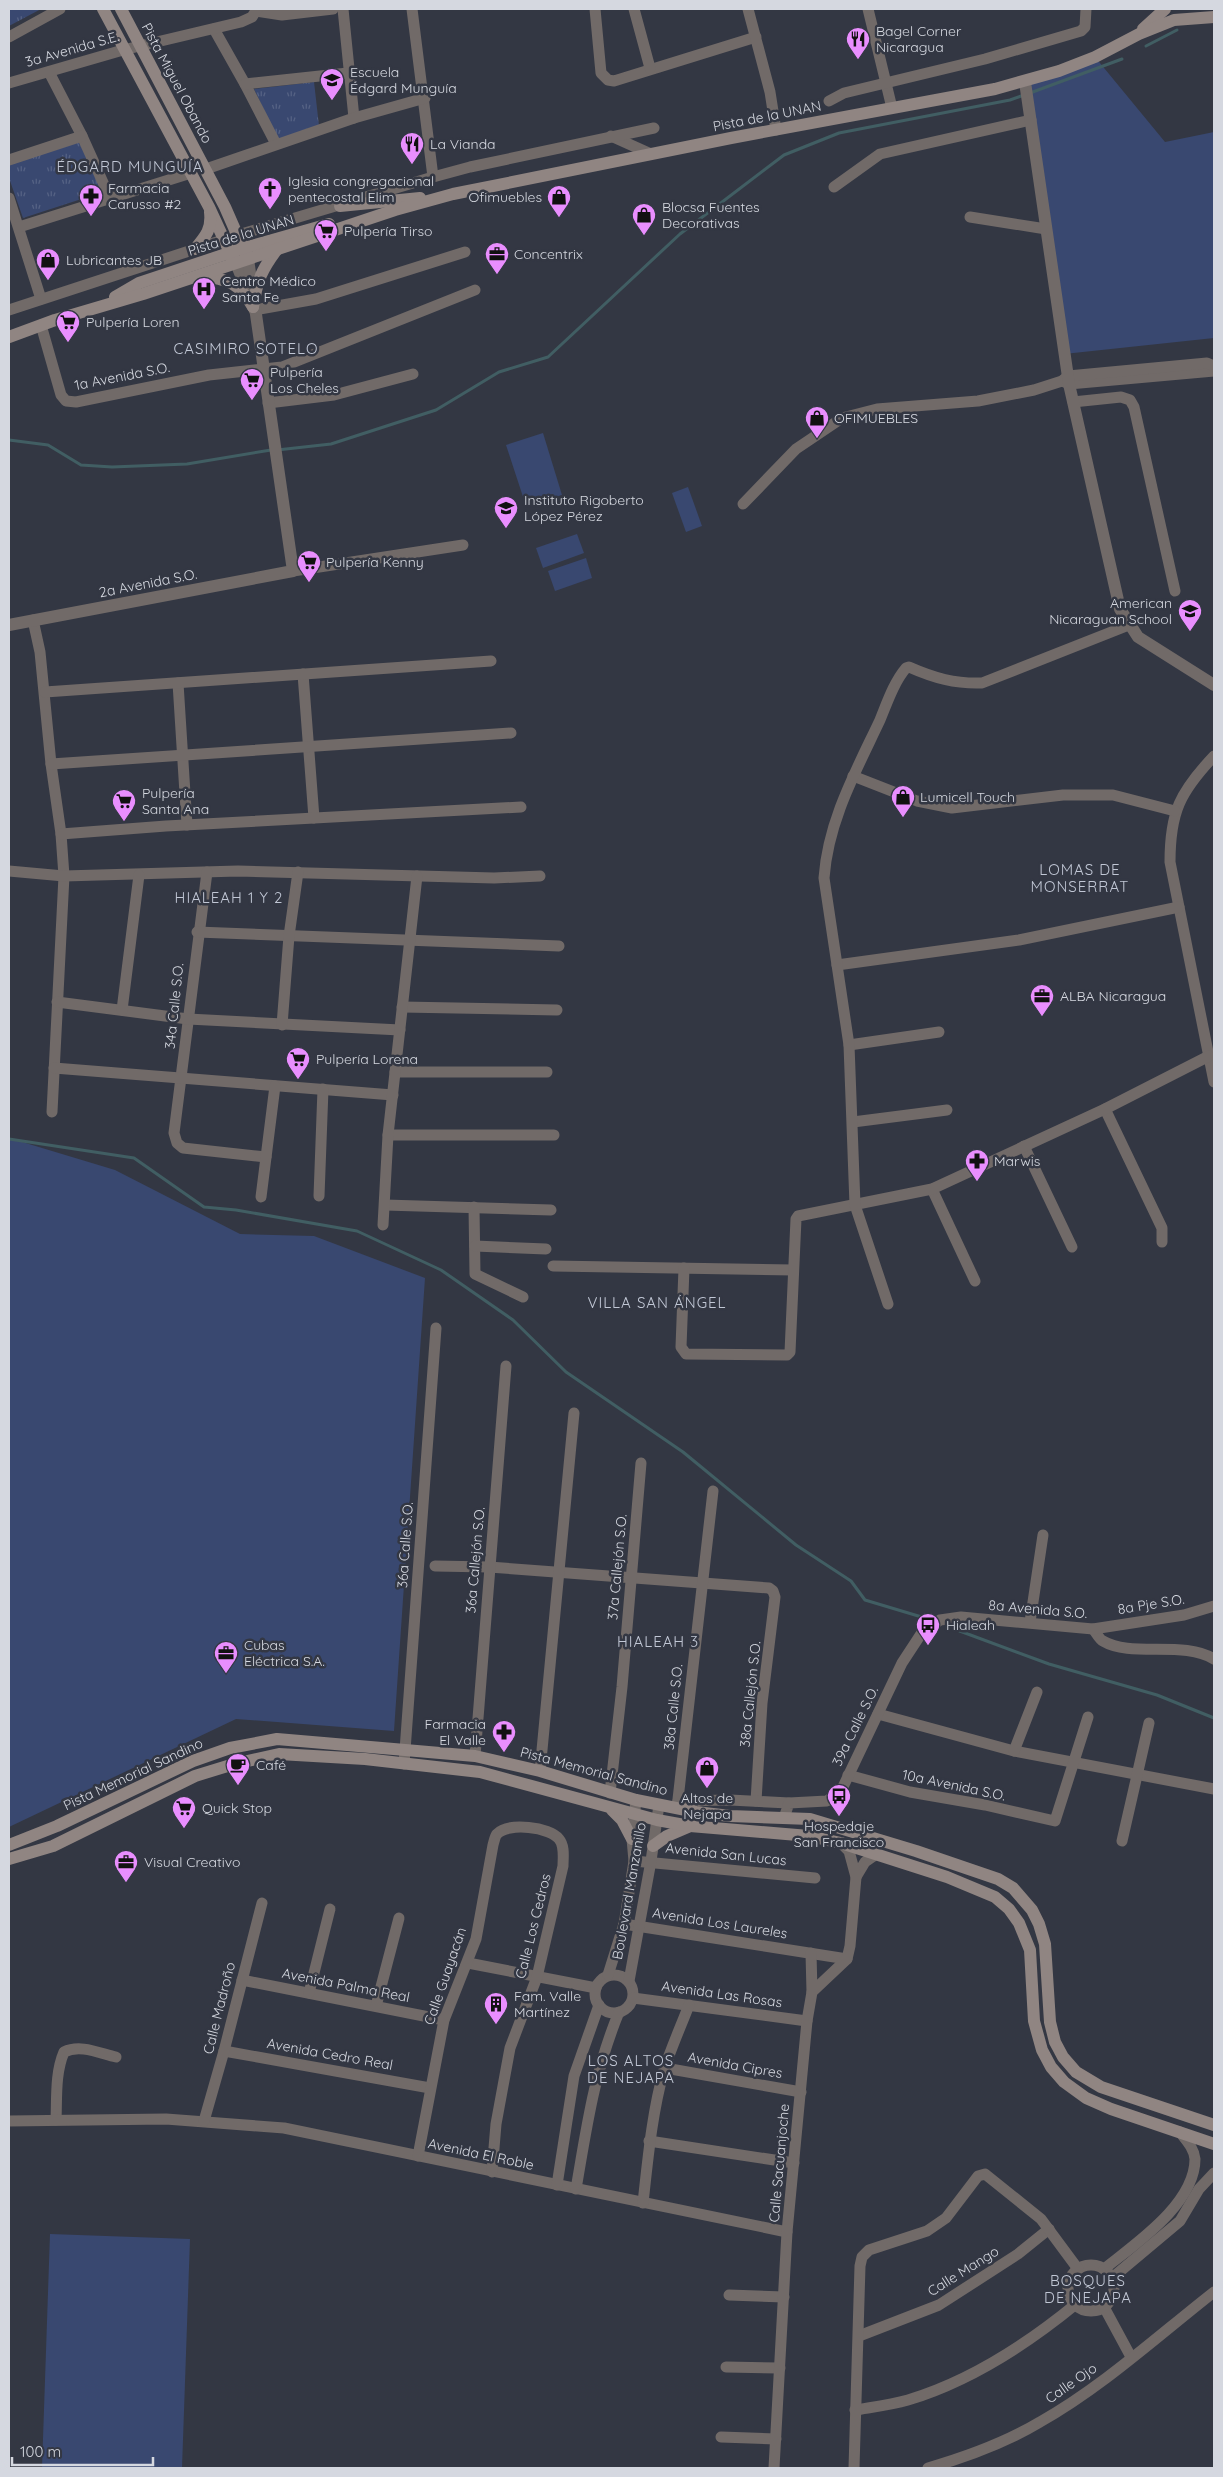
<svg xmlns="http://www.w3.org/2000/svg" width="1223" height="2477" font-family="Quicksand,sans-serif">
<style>
.grass{fill:#394870}
.park{fill:url(#park-tufts)}
.lines{fill:none;stroke-linecap:round;stroke-linejoin:round}
.stream{stroke:#415e63;stroke-width:3}
.minor{stroke:#716a68;stroke-width:11}
.tertiary{stroke:#716a68;stroke-width:12}
.secondary{stroke:#908582;stroke-width:12}
.labels{text-anchor:middle;dominant-baseline:central;stroke-width:5;stroke-linejoin:round;paint-order:stroke}
.poi-label{font-size:14px;fill:#d5d8e0;stroke:#333743;text-anchor:start}
.street-label{font-size:14px;fill:#d5d8e0;stroke:#333743}
.neighbourhood-label{font-size:15px;letter-spacing:1px;fill:#c1c7d5;stroke:#333743}
</style>
<defs>
<pattern id="park-tufts" width="24" height="20" patternUnits="userSpaceOnUse" patternTransform="scale(1.25)"><rect width="24" height="20" fill="#394870"/><path d="M3 7l-1-3M5 7V3M7 7l1-3M15 17l-1-3M17 17v-4M19 17l1-3" fill="none" stroke="#556284"/></pattern>
</defs>
<rect width="100%" height="100%" fill="#333743"/>
<!-- grass -->
<g class="grass">
<polygon points="1095,57 1165,142 1214,132 1214,338 1064,354 1025,82"/>
<polygon points="543,433 562,495 526,506 506,445"/>
<polygon points="688,487 702,526 686,532 672,493"/>
<polygon points="577,534 584,553 543,568 536,548"/>
<polygon points="586,558 592,578 555,591 548,571"/>
<polygon points="9,1138 115,1170 240,1234 314,1236 425,1278 394,1731 236,1719 9,1827"/>
<polygon points="50,2234 190,2239 182,2468 42,2468"/>
</g>
<!-- park -->
<g class="park">
<polygon points="9,9 41,9 9,26"/>
<polygon points="314,82 319,126 278,140 254,89"/>
<polygon points="79,142 103,192 23,218 9,178 9,165"/>
</g>
<g class="lines">
<!-- stream -->
<g class="stream">
<polyline points="1146,46 1177,30"/>
<polyline points="1030,93 1122,59"/>
<polyline points="9,440 48,445 81,465 112,467 187,464 271,450"/>
<polyline points="277,450 331,444 436,410 499,372 548,357 680,234 784,155 839,133 1010,100 1024,95"/>
<polyline points="9,1139 134,1158 204,1207 236,1210 357,1231 441,1270 513,1320 566,1372 683,1452 796,1545 851,1581 865,1600 935,1621"/>
<polyline points="957,1630 1049,1664 1157,1695 1214,1718"/>
</g>
<!-- minor -->
<g class="minor">
<polyline points="343,9 354,118"/>
<polyline points="412,9 433,177"/>
<polyline points="595,9 601,73 608,80 614,81 756,37"/>
<polyline points="634,9 650,68"/>
<polyline points="748,9 770,92 776,130"/>
<polyline points="868,9 892,108"/>
<polyline points="256,11 282,15 333,9"/>
<polyline points="214,29 245,84 276,144"/>
<polyline points="9,37 60,9"/>
<polyline points="49,72 82,136 110,198"/>
<polyline points="9,83 123,50 241,22 252,17 257,9"/>
<polyline points="245,84 348,73"/>
<polyline points="829,101 844,93 985,59 1081,31 1085,27 1086,9"/>
<polyline points="611,136 651,154"/>
<polyline points="9,160 82,136"/>
<polyline points="206,169 354,118 425,98"/>
<polyline points="834,187 880,154 1031,120"/>
<polyline points="9,198 41,299"/>
<polyline points="970,217 1046,229"/>
<polyline points="19,227 191,173"/>
<polyline points="9,310 238,235 433,177 470,167 654,128"/>
<polyline points="254,310 316,299 465,252"/>
<polyline points="41,325 61,395 66,401 76,402 209,375 282,367 475,290"/>
<polyline points="1062,381 1069,384 1214,371"/>
<polyline points="1073,402 1121,397 1130,400 1134,407 1175,591"/>
<polyline points="268,403 334,395 413,374"/>
<polyline points="743,504 796,449 842,418 877,409 978,401 1034,390 1062,381 1068,376 1207,363 1214,366"/>
<polyline points="293,571 463,545"/>
<polyline points="33,620 40,652 51,764 61,834 64,876 52,1112"/>
<polyline points="303,674 314,818"/>
<polyline points="178,683 187,825"/>
<polyline points="45,692 491,661"/>
<path d="M1214,756c-34,36 -44,56 -44,106l44,220"/>
<polyline points="51,764 511,733"/>
<polyline points="853,776 917,801 952,808 1063,795 1113,795 1175,811"/>
<polyline points="61,834 166,826 521,807"/>
<polyline points="9,871 64,876 238,871 494,878 540,876"/>
<polyline points="207,872 174,1133 177,1143 183,1148 266,1157"/>
<polyline points="197,932 559,946"/>
<polyline points="837,965 1019,940 1179,907"/>
<polyline points="57,1002 188,1019 400,1030"/>
<polyline points="402,1007 557,1010"/>
<polyline points="122,1010 139,875"/>
<polyline points="282,1025 289,936 298,872"/>
<polyline points="849,1045 939,1032"/>
<polyline points="54,1068 393,1095"/>
<polyline points="395,1072 547,1072"/>
<polyline points="1105,1109 1162,1228 1162,1242"/>
<polyline points="853,1122 947,1110"/>
<polyline points="388,1135 554,1135"/>
<polyline points="1024,1146 1072,1247"/>
<polyline points="932,1189 975,1281"/>
<polyline points="319,1196 323,1089"/>
<polyline points="261,1197 275,1086"/>
<polyline points="385,1205 551,1210"/>
<polyline points="474,1207 475,1274 523,1297"/>
<polyline points="383,1225 388,1135 417,876"/>
<polyline points="475,1246 546,1249"/>
<polyline points="553,1266 793,1270"/>
<polyline points="684,1268 681,1347 686,1354 787,1355 790,1352 796,1219 798,1216 932,1189 1105,1109 1209,1056"/>
<path d="M888,1304l-33,-99 -6,-160 -25,-167c4,-57 32,-107 56,-158 7,-17 14,-38 26,-52l3,-1c25,11 46,17 73,16l147,-58"/>
<polyline points="435,1566 489,1567 769,1588 773,1591 775,1597 762,1703 756,1801"/>
<polyline points="1030,1622 1043,1535"/>
<path d="M1093,1629c3,3 6,10 10,12 28,17 81,-1 111,18"/>
<polyline points="878,1714 1014,1751 1214,1789"/>
<polyline points="1014,1751 1037,1692"/>
<polyline points="475,1756 506,1366"/>
<polyline points="404,1764 436,1328"/>
<polyline points="540,1771 574,1413"/>
<polyline points="848,1775 910,1792 985,1805 1055,1821 1088,1717"/>
<polyline points="610,1793 622,1687 641,1463"/>
<polyline points="678,1801 730,1800 789,1803"/>
<polyline points="677,1808 713,1491"/>
<polyline points="784,1818 789,1803 827,1801 842,1789 902,1663 921,1634 940,1620 961,1617 1093,1629 1184,1615 1214,1606"/>
<polyline points="1122,1841 1149,1723"/>
<polyline points="634,1861 815,1878"/>
<polyline points="856,1877 865,1862 875,1855"/>
<polyline points="624,1924 847,1959"/>
<polyline points="811,1953 812,1992"/>
<polyline points="468,1963 596,1988"/>
<circle cx="614" cy="1994" r="19"/>
<polyline points="608,1975 624,1924 634,1861 632,1839 636,1800"/>
<polyline points="242,1980 444,2020"/>
<polyline points="629,1981 651,1861 659,1805"/>
<polyline points="309,1993 330,1909"/>
<polyline points="633,1998 807,2021"/>
<polyline points="376,2006 399,1918"/>
<polyline points="224,2051 430,2088"/>
<polyline points="665,2068 801,2092"/>
<path d="M56,2120c1,-22 -1,-47 8,-68 16,-8 35,1 52,5"/>
<polyline points="9,2121 166,2119 284,2128 787,2232"/>
<polyline points="204,2121 224,2051 262,1903"/>
<polyline points="649,2141 794,2163"/>
<path d="M418,2156l26,-136 32,-81 17,-94c1,-3 2,-9 4,-11 11,-12 53,-7 62,5 6,7 4,19 4,27l-26,111 -27,71 -14,76 -4,48"/>
<polyline points="557,2185 574,2076 599,2005"/>
<path d="M576,2189c11,-64 18,-116 43,-177"/>
<path d="M643,2203c5,-45 9,-90 21,-133 7,-22 17,-44 25,-65"/>
<circle cx="1091" cy="2288" r="23"/>
<path d="M1104,2269c31,-25 91,-65 91,-110 -1,-11 -9,-19 -15,-27"/>
<polyline points="1112,2278 1180,2221 1199,2189 1214,2173"/>
<polyline points="729,2295 784,2297"/>
<polyline points="1104,2307 1131,2357"/>
<polyline points="859,2336 939,2305 1018,2254 1049,2229"/>
<polyline points="726,2367 780,2368"/>
<path d="M855,2410c18,-3 36,-5 53,-10 63,-19 118,-55 168,-96"/>
<polyline points="721,2437 776,2439"/>
<polyline points="774,2468 787,2232 807,2021 812,1992 847,1959 850,1946 856,1877 849,1851 841,1843"/>
<polyline points="854,2468 860,2266 862,2257 869,2250 927,2231 946,2218 978,2176 985,2174 1041,2219 1078,2269"/>
<path d="M928,2468c38,-11 77,-25 112,-46 61,-34 119,-87 174,-130"/>
</g>
<!-- tertiary -->
<g class="tertiary">
<polyline points="1025,82 1069,384 1120,609 1138,637 1214,685"/>
<polyline points="236,263 248,293"/>
<polyline points="9,625 293,571 248,259"/>
</g>
<!-- secondary -->
<g class="secondary">
<polyline points="103,9 209,207 233,259"/>
<polyline points="121,9 225,207 246,255"/>
<polyline points="1143,29 1165,9"/>
<polyline points="340,206 420,198"/>
<path d="M195,249c11,-13 17,-20 15,-37"/>
<path d="M201,276c27,3 38,7 52,31"/>
<polyline points="115,297 139,283 244,248 329,224"/>
<path d="M253,307c4,-27 9,-38 25,-59"/>
<polyline points="9,337 55,320 143,294 395,210 453,194 731,138 995,89 1059,71 1095,57 1139,34 1174,20 1214,17"/>
<polyline points="612,1810 622,1820 632,1839"/>
<polyline points="9,1845 57,1826 193,1761 230,1748 277,1739 475,1756 540,1771 636,1800 696,1812 730,1816 810,1819 916,1851 998,1879 1013,1888 1032,1910 1039,1924 1045,1944 1050,2022 1055,2042 1063,2057 1076,2072 1101,2087 1214,2125"/>
<polyline points="653,1846 667,1836 688,1827"/>
<polyline points="9,1859 53,1846 195,1776 234,1764 279,1754 365,1759 480,1772 657,1820 690,1826 809,1836 841,1843 947,1877 995,1897 1009,1909 1019,1923 1030,1950 1034,2021 1042,2050 1051,2067 1064,2082 1086,2098 1111,2109 1214,2144"/>
</g>
</g>
<!-- icons -->
<defs>
<g id="restaurant-pin" transform="scale(1.25)"><path d="M0 17L-7.5 6A9.5 9.5 0 1 1 7.5 6Z" fill="#e98efe" stroke="#333743"/><path d="M-5-6h1v4h1v-4h1v4h1v-4h1v5L-1.5 .5V6h-2V.5L-5-1ZM5-6V6H3V1.5H1.5Q1.5-4 5-6Z" fill="#111"/></g>
<g id="school-pin" transform="scale(1.25)"><path d="M0 17L-7.5 6A9.5 9.5 0 1 1 7.5 6Z" fill="#e98efe" stroke="#333743"/><path d="M0-5L7-2L0 1L-7-2ZM-4 1L0 2.5L4 1V4Q0 6-4 4Z" fill="#111"/></g>
<g id="church-pin" transform="scale(1.25)"><path d="M0 17L-7.5 6A9.5 9.5 0 1 1 7.5 6Z" fill="#e98efe" stroke="#333743"/><path d="M-1.2-6h2.4v3.5h3.3v2.4h-3.3V6h-2.4V-.1h-3.3v-2.4h3.3Z" fill="#111"/></g>
<g id="pharmacy-pin" transform="scale(1.25)"><path d="M0 17L-7.5 6A9.5 9.5 0 1 1 7.5 6Z" fill="#e98efe" stroke="#333743"/><path d="M-2-6h4v4h4v4h-4v4h-4v-4h-4v-4h4Z" fill="#111"/></g>
<g id="shop-pin" transform="scale(1.25)"><path d="M0 17L-7.5 6A9.5 9.5 0 1 1 7.5 6Z" fill="#e98efe" stroke="#333743"/><path d="M-5-2.5h2.3a2.7 3.5 0 0 1 5.4 0H5L5.5 6h-11ZM-1.5-2.5h3a1.5 2.3 0 0 0-3 0Z" fill="#111"/></g>
<g id="supermarket-pin" transform="scale(1.25)"><path d="M0 17L-7.5 6A9.5 9.5 0 1 1 7.5 6Z" fill="#e98efe" stroke="#333743"/><path d="M-6-5.5h2.5l.6 2H6L4.5 2H-2.5L-4.4-4H-6ZM-1.5 3.2a1.3 1.3 0 1 0 .1 0ZM3 3.2a1.3 1.3 0 1 0 .1 0Z" fill="#111"/></g>
<g id="office-pin" transform="scale(1.25)"><path d="M0 17L-7.5 6A9.5 9.5 0 1 1 7.5 6Z" fill="#e98efe" stroke="#333743"/><path d="M-6-3h4V-5.5h4V-3h4V5H-6ZM-1-4.5V-3h2v-1.5ZM-6 0V1H6V0Z" fill="#111"/></g>
<g id="hospital-pin" transform="scale(1.25)"><path d="M0 17L-7.5 6A9.5 9.5 0 1 1 7.5 6Z" fill="#e98efe" stroke="#333743"/><path d="M-5-5h3v3.5h4V-5h3V5h-3V1.5h-4V5h-3Z" fill="#111"/></g>
<g id="bus-pin" transform="scale(1.25)"><path d="M0 17L-7.5 6A9.5 9.5 0 1 1 7.5 6Z" fill="#e98efe" stroke="#333743"/><path d="M-5-6H5V4H4V6H2V4H-2V6H-4V4H-5ZM-3.5-4V0h7V-4ZM-3.5 1.2v1.5H-2V1.2ZM2 1.2v1.5H3.5V1.2Z" fill="#111"/></g>
<g id="cafe-pin" transform="scale(1.25)"><path d="M0 17L-7.5 6A9.5 9.5 0 1 1 7.5 6Z" fill="#e98efe" stroke="#333743"/><path d="M-5.5-4.5H6V0H3Q3 3.5 0 3.5H-2.5Q-5.5 3.5-5.5 0ZM3-3.2v2h1.7v-2ZM-6 4.5H4V6H-6Z" fill="#111"/></g>
<g id="building-pin" transform="scale(1.25)"><path d="M0 17L-7.5 6A9.5 9.5 0 1 1 7.5 6Z" fill="#e98efe" stroke="#333743"/><path d="M-4-6H4V6H1V3H-1V6H-4ZM-2.5-4.3h1.7v1.8h-1.7ZM.8-4.3h1.7v1.8H.8ZM-2.5-1h1.7V.8h-1.7ZM.8-1h1.7V.8H.8Z" fill="#111"/></g>
</defs>
<g fill-rule="evenodd">
<use href="#restaurant-pin" x="858" y="39"/>
<use href="#school-pin" x="332" y="80"/>
<use href="#restaurant-pin" x="412" y="144"/>
<use href="#church-pin" x="270" y="189"/>
<use href="#pharmacy-pin" x="91" y="196"/>
<use href="#shop-pin" x="559" y="197"/>
<use href="#shop-pin" x="644" y="215"/>
<use href="#supermarket-pin" x="326" y="231"/>
<use href="#office-pin" x="497" y="254"/>
<use href="#shop-pin" x="48" y="260"/>
<use href="#hospital-pin" x="204" y="289"/>
<use href="#supermarket-pin" x="68" y="322"/>
<use href="#supermarket-pin" x="252" y="380"/>
<use href="#shop-pin" x="817" y="418"/>
<use href="#school-pin" x="506" y="508"/>
<use href="#supermarket-pin" x="309" y="562"/>
<use href="#school-pin" x="1190" y="611"/>
<use href="#shop-pin" x="903" y="797"/>
<use href="#supermarket-pin" x="124" y="801"/>
<use href="#office-pin" x="1042" y="996"/>
<use href="#supermarket-pin" x="298" y="1059"/>
<use href="#pharmacy-pin" x="977" y="1161"/>
<use href="#bus-pin" x="928" y="1625"/>
<use href="#office-pin" x="226" y="1653"/>
<use href="#pharmacy-pin" x="504" y="1732"/>
<use href="#cafe-pin" x="238" y="1765"/>
<use href="#shop-pin" x="707" y="1768"/>
<use href="#bus-pin" x="839" y="1796"/>
<use href="#supermarket-pin" x="184" y="1808"/>
<use href="#office-pin" x="126" y="1862"/>
<use href="#building-pin" x="496" y="2004"/>
</g>
<g class="labels">
<!-- poi labels -->
<g class="poi-label">
<text x="876" y="31">Bagel Corner<tspan x="876" dy="16">Nicaragua</tspan></text>
<text x="350" y="72">Escuela<tspan x="350" dy="16">Édgard Munguía</tspan></text>
<text x="430" y="144">La Vianda</text>
<text x="288" y="181">Iglesia congregacional<tspan x="288" dy="16">pentecostal Elim</tspan></text>
<text x="108" y="188">Farmacia<tspan x="108" dy="16">Carusso #2</tspan></text>
<text x="542" y="197" text-anchor="end">Ofimuebles</text>
<text x="662" y="207">Blocsa Fuentes<tspan x="662" dy="16">Decorativas</tspan></text>
<text x="344" y="231">Pulpería Tirso</text>
<text x="514" y="254">Concentrix</text>
<text x="66" y="260">Lubricantes JB</text>
<text x="222" y="281">Centro Médico<tspan x="222" dy="16">Santa Fe</tspan></text>
<text x="86" y="322">Pulpería Loren</text>
<text x="270" y="372">Pulpería<tspan x="270" dy="16">Los Cheles</tspan></text>
<text x="834" y="418">OFIMUEBLES</text>
<text x="524" y="500">Instituto Rigoberto<tspan x="524" dy="16">López Pérez</tspan></text>
<text x="326" y="562">Pulpería Kenny</text>
<text x="1172" y="603" text-anchor="end">American<tspan x="1172" dy="16">Nicaraguan School</tspan></text>
<text x="142" y="793">Pulpería<tspan x="142" dy="16">Santa Ana</tspan></text>
<text x="920" y="797">Lumicell Touch</text>
<text x="1060" y="996">ALBA Nicaragua</text>
<text x="316" y="1059">Pulpería Lorena</text>
<text x="994" y="1161">Marwis</text>
<text x="946" y="1625">Hialeah</text>
<text x="244" y="1645">Cubas<tspan x="244" dy="16">Eléctrica S.A.</tspan></text>
<text x="486" y="1724" text-anchor="end">Farmacia<tspan x="486" dy="16">El Valle</tspan></text>
<text x="256" y="1765">Café</text>
<text x="707" y="1798" text-anchor="middle">Altos de<tspan x="707" dy="16">Nejapa</tspan></text>
<text x="202" y="1808">Quick Stop</text>
<text x="839" y="1826" text-anchor="middle">Hospedaje<tspan x="839" dy="16">San Francisco</tspan></text>
<text x="144" y="1862">Visual Creativo</text>
<text x="514" y="1996">Fam. Valle<tspan x="514" dy="16">Martínez</tspan></text>
</g>
<!-- street labels -->
<g class="street-label">
<text transform="translate(72 49) rotate(-16)">3a Avenida S.E.</text>
<text transform="translate(177 83) rotate(62)">Pista Miguel Obando</text>
<text transform="translate(767 116) rotate(-11)">Pista de la UNAN</text>
<text transform="translate(241 235) rotate(-17)">Pista de la UNAN</text>
<text transform="translate(122 376) rotate(-11)">1a Avenida S.O.</text>
<text transform="translate(148 583) rotate(-11)">2a Avenida S.O.</text>
<text transform="translate(174 1006) rotate(-84)">34a Calle S.O.</text>
<text transform="translate(405 1545) rotate(-86)">36a Calle S.O.</text>
<text transform="translate(475 1560) rotate(-85)">36a Callejón S.O.</text>
<text transform="translate(617 1567) rotate(-85)">37a Callejón S.O.</text>
<text transform="translate(1151 1604) rotate(-9)">8a Pje S.O.</text>
<text transform="translate(1038 1609) rotate(5)">8a Avenida S.O.</text>
<text transform="translate(750 1694) rotate(-84)">38a Callejón S.O.</text>
<text transform="translate(673 1707) rotate(-84)">38a Calle S.O.</text>
<text transform="translate(855 1726) rotate(-64)">39a Calle S.O.</text>
<text transform="translate(594 1771) rotate(15)">Pista Memorial Sandino</text>
<text transform="translate(133 1774) rotate(-25)">Pista Memorial Sandino</text>
<text transform="translate(954 1785) rotate(12)">10a Avenida S.O.</text>
<text transform="translate(726 1854) rotate(6)">Avenida San Lucas</text>
<text transform="translate(629 1891) rotate(-80)">Boulevard Manzanillo</text>
<text transform="translate(720 1923) rotate(9)">Avenida Los Laureles</text>
<text transform="translate(533 1926) rotate(-76)">Calle Los Cedros</text>
<text transform="translate(445 1976) rotate(-71)">Calle Guayacán</text>
<text transform="translate(346 1985) rotate(11)">Avenida Palma Real</text>
<text transform="translate(722 1994) rotate(8)">Avenida Las Rosas</text>
<text transform="translate(219 2008) rotate(-76)">Calle Madroño</text>
<text transform="translate(330 2054) rotate(10)">Avenida Cedro Real</text>
<text transform="translate(735 2065) rotate(10)">Avenida Cipres</text>
<text transform="translate(481 2154) rotate(12)">Avenida El Roble</text>
<text transform="translate(779 2163) rotate(-85)">Calle Sacuanjoche</text>
<text transform="translate(963 2271) rotate(-32)">Calle Mango</text>
<text transform="translate(1071 2383) rotate(-35)">Calle Ojo</text>
</g>
<!-- neighbourhood labels -->
<g class="neighbourhood-label">
<text x="130" y="166">ÉDGARD MUNGUÍA</text>
<text x="246" y="348">CASIMIRO SOTELO</text>
<text x="1080" y="869">LOMAS DE<tspan x="1080" dy="17">MONSERRAT</tspan></text>
<text x="229" y="897">HIALEAH 1 Y 2</text>
<text x="657" y="1302">VILLA SAN ÁNGEL</text>
<text x="658" y="1641">HIALEAH 3</text>
<text x="631" y="2060">LOS ALTOS<tspan x="631" dy="17">DE NEJAPA</tspan></text>
<text x="1088" y="2280">BOSQUES<tspan x="1088" dy="17">DE NEJAPA</tspan></text>
</g>
</g>
<!-- border -->
<rect width="1223" height="2477" fill="none" stroke="#d5d8e0" stroke-width="20"/>
<!-- scale -->
<path d="M12 2457v8h141v-8" fill="none" stroke="#d5d8e0" stroke-width="2.5"/>
<text x="20" y="2457" font-size="15" fill="#d5d8e0" stroke="#333743" stroke-width="4" paint-order="stroke">100 m</text>
</svg>
